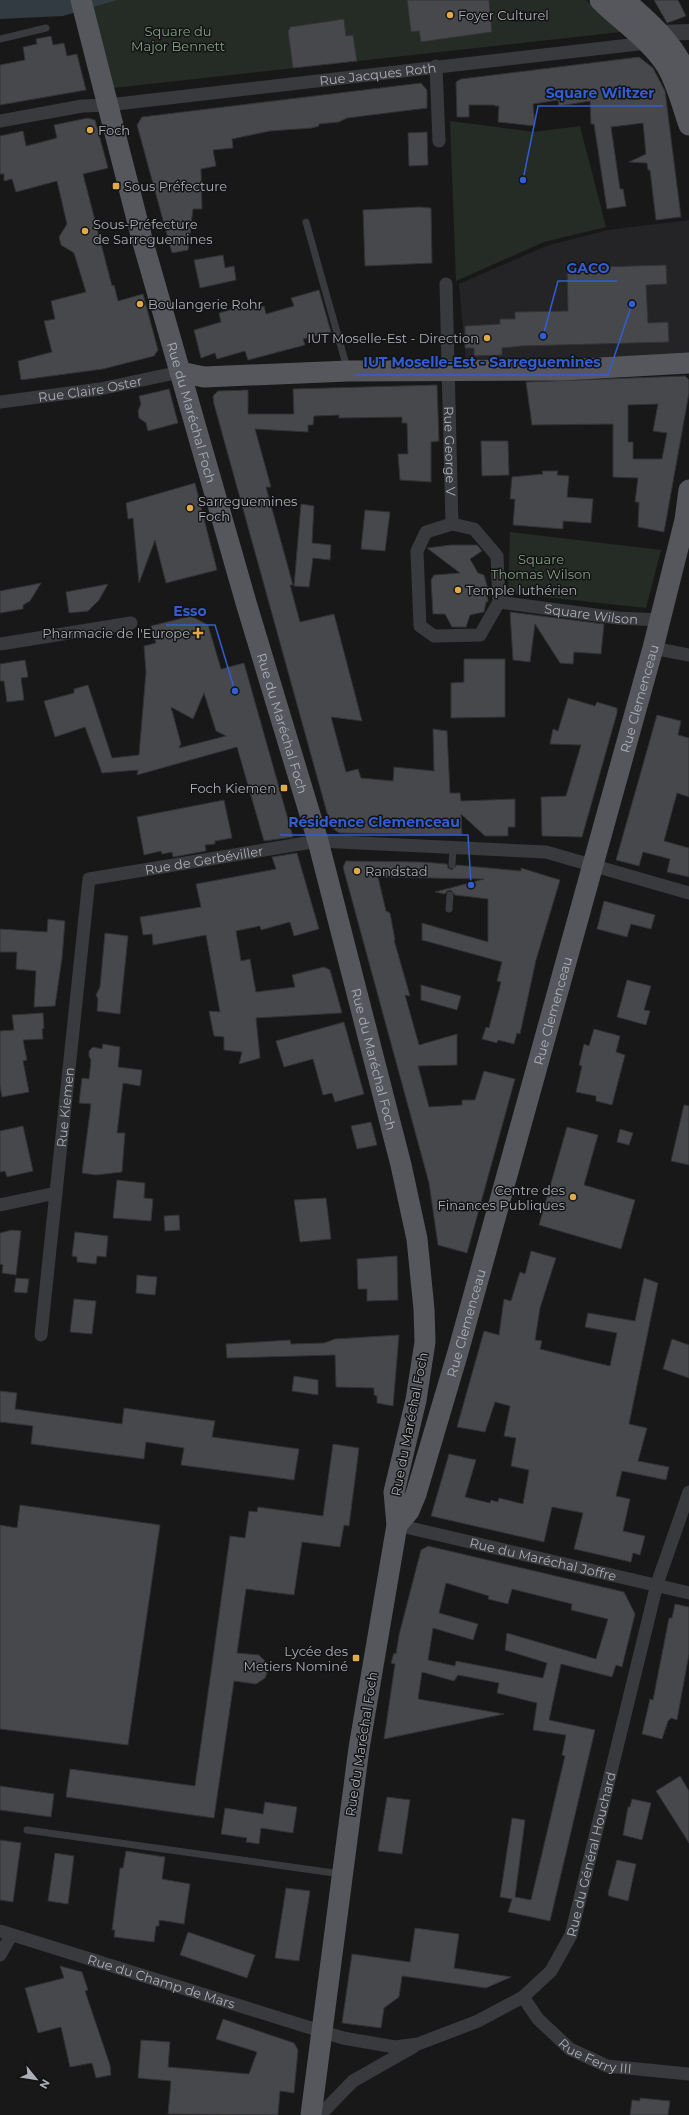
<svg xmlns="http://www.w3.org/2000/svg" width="689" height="2115" font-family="Montserrat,sans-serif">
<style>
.built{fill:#242426}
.green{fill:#242c25}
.water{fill:#323b41}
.building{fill:#47484c;stroke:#323235;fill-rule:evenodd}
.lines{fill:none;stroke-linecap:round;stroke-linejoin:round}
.service{stroke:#393a3e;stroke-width:7}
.minor{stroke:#393a3e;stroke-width:13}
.tertiary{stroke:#393a3e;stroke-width:16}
.primary{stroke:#55575d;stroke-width:21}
.poi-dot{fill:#e0a949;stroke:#131314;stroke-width:1.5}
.labels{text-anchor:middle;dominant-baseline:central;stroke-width:3;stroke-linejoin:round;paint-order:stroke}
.poi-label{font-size:13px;fill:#abafb8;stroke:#131314;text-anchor:start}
.park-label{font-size:13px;fill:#84a185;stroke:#131314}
.street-label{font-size:13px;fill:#abafb8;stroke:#131314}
.leader{fill:none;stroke:#325dd3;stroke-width:1.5}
.callout-dot{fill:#325dd3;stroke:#131314;stroke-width:1.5}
.callout-label{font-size:14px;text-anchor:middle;font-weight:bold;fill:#325dd3;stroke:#131314;stroke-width:3;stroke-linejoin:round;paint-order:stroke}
</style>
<rect width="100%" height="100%" fill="#181819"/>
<!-- built -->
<polygon class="built" points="689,220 689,354 466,362 459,284 546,246 608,230"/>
<!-- green -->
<g class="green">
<polygon points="118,0 586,0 621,32 104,89 80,11"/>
<polygon points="450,121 534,132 580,126 606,227 544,242 456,281"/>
<polygon points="510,532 661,550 646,608 508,593"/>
</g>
<!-- water -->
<polygon class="water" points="0,0 118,0 63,16 0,19"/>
<!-- building -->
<g class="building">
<polygon points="407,0 489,0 492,32 421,42 419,31 411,32"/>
<polygon points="654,0 678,0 686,16 667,23"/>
<polygon points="344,19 346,36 353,35 357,61 293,68 288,32 290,27"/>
<polygon points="51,36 53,45 64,43 67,56 77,54 86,90 0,105 0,65 25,60 23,47 37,44 36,39"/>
<polygon points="639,57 653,68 665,91 681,217 656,220 650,170 648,170 647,163 629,162 646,154 643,123 611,127 620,189 623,189 626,206 607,209 594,124 591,124 590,101 559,106 558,100 533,104 535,126 498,122 499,106 495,106 495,105 469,105 469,117 457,117 456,82 461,79"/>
<polygon points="421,83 427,90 427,108 347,118 339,122 319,124 319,126 312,128 270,131 232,139 233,148 213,150 216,166 201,169 202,209 193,209 188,250 172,253 137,125 142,117"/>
<polygon points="88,118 95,120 108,168 83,174 112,286 114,285 118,301 143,294 158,350 154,356 103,369 21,380 18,361 52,352 44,321 55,319 51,301 86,292 74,253 61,245 59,237 67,224 57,181 16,192 12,179 4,181 4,174 0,174 0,136 23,131 26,146 57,138 54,125"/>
<polygon points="427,132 428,165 409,166 408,133"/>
<polygon points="419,207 431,208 432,263 365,266 363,210"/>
<polygon points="223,255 225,268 234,266 236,280 200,288 194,260"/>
<polygon points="666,265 667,284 646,285 648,323 668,322 669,342 522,346 502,348 502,355 474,356 474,348 465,348 465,326 500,324 500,319 515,319 515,312 568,311 567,268"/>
<polygon points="319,290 331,332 303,339 305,345 248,360 245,351 217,359 215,353 201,358 194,330 221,322 219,313 249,305 250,310 264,306 266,314 294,306 291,298"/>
<path d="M685,376l4,4v13l-25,139 -26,-5 1,-25h-4l3,-24 -25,-1v-53l-81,1 -6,-43zM658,404l-5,27 14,2 -5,26h-29v-17h-5v-37z"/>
<polygon points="437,385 439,441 431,442 431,482 400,480 398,454 408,454 407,423 402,423 402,417 339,418 339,415 314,416 313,425 308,425 308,432 255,429 271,487 266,487 293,585 290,585 300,622 334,614 362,721 331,717 346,772 358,769 361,778 393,781 394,767 434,771 433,729 447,731 450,793 460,793 461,801 515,799 515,827 508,827 508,836 485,836 461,814 462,835 339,833 331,827 324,802 214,404 213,396 218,391 248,390 248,414 294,414 293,389"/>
<polygon points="169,389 178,423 148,431 146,423 139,418 138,411 141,404 139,396"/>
<polygon points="481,441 508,441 509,475 482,476"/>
<polygon points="542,471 558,471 557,475 569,476 567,497 593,499 591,523 563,521 563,529 513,525 515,499 510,499 512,477 543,474"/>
<polygon points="195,483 217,570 166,583 155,540 139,583 133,518 128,519 126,503"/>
<polygon points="301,504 314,506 312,543 331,545 330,560 313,558 309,587 294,586"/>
<polygon points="365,510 390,512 385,551 361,549"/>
<polygon points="451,545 477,545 482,551 470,559 478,573 484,575 490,596 487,593 488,602 486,602 484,612 470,615 466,627 452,627 445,614 433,614 431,580 434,575 460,573 427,548"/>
<polygon points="41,583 30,601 23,605 23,609 0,613 0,591"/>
<polygon points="108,584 99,600 88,611 69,613 66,592"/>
<polygon points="510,612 604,624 601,654 574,652 573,664 560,663 535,624 530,662 513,660"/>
<path d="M191,616l17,9 13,44 23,-6 49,174 -29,4 -27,-94 -100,28 1,-5 -36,3 -17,-46 -30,10 -11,-36 30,-8v-4l14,-4 24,73 27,-3 7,-83 -2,-26 12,-3 -5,-17zM204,693l12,38 10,5 -47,12 2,-4 -10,-37 22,12z"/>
<polygon points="464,659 505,659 505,717 451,718 451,683 464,682"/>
<polygon points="25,660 28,677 21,678 24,700 7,702 4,681 0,681 0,664"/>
<polygon points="568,698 595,706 597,702 617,708 617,713 582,837 542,836 541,797 566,796 581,745 550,744 553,729 558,731"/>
<polygon points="657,715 681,721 678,735 689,738 689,797 677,793 664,841 689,848 689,877 667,872 670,859 643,852 639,866 616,860"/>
<polygon points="224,800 232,838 215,841 215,844 205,845 206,851 173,857 172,852 162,854 161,851 144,855 137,817"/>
<polygon points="297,853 319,929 294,936 290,922 261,930 260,926 236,931 241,961 250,959 256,992 295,987 292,975 324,967 330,970 342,1013 256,1018 260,1058 239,1064 242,1052 224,1050 224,1037 214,1036 209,1011 220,1012 206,935 153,945 152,934 143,935 140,917 201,907 196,884 276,869 272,857"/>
<polygon points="346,861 422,862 447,864 448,868 452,870 457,865 521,871 521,868 560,880 536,960 520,1034 517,1033 514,1044 498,1040 497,1043 482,1039 486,1027 489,1028 501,982 497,981 502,962 422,940 422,923 488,942 488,899 455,895 451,890 447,891 445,894 435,892 484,879 378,877 386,911 390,913 395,940 394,940 410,996 405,995 419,1045 457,1034 457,1065 418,1066 429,1107 462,1105 462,1100 475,1100 484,1071 515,1079 467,1253 438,1245 429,1183 343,867"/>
<polygon points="604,901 655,915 651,929 631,924 627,937 597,929"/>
<polygon points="48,919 65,921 62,958 55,1006 34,1007 36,971 16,969 17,952 0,952 0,929 47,932"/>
<polygon points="105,933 128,936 120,1014 97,1011 98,999 96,995 100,987"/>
<polygon points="627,980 651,986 644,1010 650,1011 646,1025 617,1017"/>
<polygon points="421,985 461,996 457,1010 421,1000"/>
<polygon points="43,1013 44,1028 42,1029 43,1039 23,1040 27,1060 23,1061 29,1092 2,1097 0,1086 0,1031 14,1030 12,1015"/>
<polygon points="344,1022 364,1094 335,1102 332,1093 323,1095 313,1059 284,1067 276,1041"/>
<polygon points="594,1029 620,1036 616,1052 625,1055 612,1105 596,1101 596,1096 576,1092 582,1066 579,1065 584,1044 589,1046"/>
<polygon points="103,1044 120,1047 118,1067 142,1070 140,1086 123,1083 117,1133 125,1133 122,1172 96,1175 82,1173 91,1104 79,1103 82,1078 89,1079 91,1060 89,1056 89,1051 93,1047 102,1049"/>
<polygon points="684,1105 689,1106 689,1165 671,1161"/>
<polygon points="371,1122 377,1145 357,1149 351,1126"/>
<polygon points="23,1126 33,1171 7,1177 5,1171 0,1172 0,1131"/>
<polygon points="567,1127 598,1135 584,1185 635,1200 621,1249 539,1225"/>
<polygon points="620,1129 633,1133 629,1145 617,1142"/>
<polygon points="117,1180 145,1183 144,1198 153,1199 151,1221 113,1218"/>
<polygon points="326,1198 331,1239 300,1242 294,1200"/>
<polygon points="179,1215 180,1230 165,1231 164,1216"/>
<polygon points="12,1230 21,1231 16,1275 2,1273 3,1265 0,1264 0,1233"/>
<polygon points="75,1232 108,1236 106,1257 97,1256 96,1264 77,1262 77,1257 72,1256"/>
<polygon points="531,1251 556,1258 540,1308 535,1340 542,1341 540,1349 584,1360 610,1366 617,1333 585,1327 588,1313 635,1321 644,1278 658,1283 629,1424 647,1428 638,1461 669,1467 666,1480 622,1471 616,1496 630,1499 623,1531 645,1536 640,1555 633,1553 631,1562 574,1549 583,1513 552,1507 544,1542 431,1516 449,1454 476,1460 465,1497 490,1503 491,1500 498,1502 499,1498 523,1504 529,1470 511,1466 516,1438 504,1436 510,1406 495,1402 485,1432 457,1427 484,1331 499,1335 504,1299 511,1301 520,1272 525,1274"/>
<polygon points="397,1256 398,1300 367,1301 367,1289 358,1289 357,1259"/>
<polygon points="137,1275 157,1277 155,1295 136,1293"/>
<polygon points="16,1278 29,1279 27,1293 14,1292"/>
<polygon points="74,1299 96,1301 92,1334 70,1332"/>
<polygon points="399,1335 393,1406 377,1403 377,1396 374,1395 374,1388 336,1387 335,1355 227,1358 226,1344 290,1340 291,1344 324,1343 335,1339"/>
<polygon points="672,1339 689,1345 689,1378 663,1369"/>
<polygon points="294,1376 318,1380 318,1395 292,1391"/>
<polygon points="0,1391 17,1393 15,1409 122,1424 124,1408 215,1421 212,1437 299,1449 294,1480 181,1465 184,1448 146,1442 144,1459 31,1444 33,1426 0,1422"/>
<polygon points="333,1444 359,1448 349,1526 344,1525 340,1547 302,1542 294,1595 246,1589 237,1653 259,1655 265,1661 268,1670 265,1678 256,1684 234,1681 214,1818 66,1797 70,1769 195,1786 230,1536 245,1538 249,1511 257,1512 258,1507 323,1516"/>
<polygon points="20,1505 160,1525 128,1745 0,1729 0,1525 17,1528"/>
<path d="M428,1546l196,46 11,22 -13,53 -6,-2 -4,12 -51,-13 -12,56 46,10 -45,191 -42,-9 4,-13 -12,-2 12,-79 13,2 -10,77 16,3 34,-144 -3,-1 4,-20 -33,-5 4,-27 -40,-10 2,-10 -41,-8 -4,6 -32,-9 -4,27 86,15 -120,25 11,-75 -4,-1 3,-10 2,1 3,-19 22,-85zM446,1583l43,13 -1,3 20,5 4,-15 60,15 -1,6 37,9 -12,40 -89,-26 -2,17 42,13 -4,15 -87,-17 -1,5 -27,-6 5,-32 40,12 5,-16 -39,-11z"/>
<polygon points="675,1604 689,1607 689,1654 677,1720 671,1718 668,1721 662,1739 642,1734 650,1699 653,1700 669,1618 672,1618"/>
<polygon points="680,1776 689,1791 689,1843 656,1791"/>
<polygon points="0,1786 54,1794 51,1817 0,1810"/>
<polygon points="387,1797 410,1800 402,1854 378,1851"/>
<polygon points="632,1799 651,1803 642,1840 623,1835 628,1807 630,1807"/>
<polygon points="265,1802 297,1807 293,1833 261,1828 259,1844 246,1842 247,1838 221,1834 225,1808 263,1814"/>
<polygon points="0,1840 21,1843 13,1902 0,1900"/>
<polygon points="126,1851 165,1857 162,1879 190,1884 184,1924 159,1920 159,1926 156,1926 154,1942 114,1937 115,1930 112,1930 120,1868 123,1868"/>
<polygon points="55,1853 74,1856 68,1904 48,1901"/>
<polygon points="617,1860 636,1864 628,1901 609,1896 608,1893"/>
<polygon points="286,1888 310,1891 299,1961 275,1958"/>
<polygon points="415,1928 459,1934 454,1968 511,1977 486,1988 402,1976 399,1997 384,2008 381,2028 342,2023 352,1954 410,1962"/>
<polygon points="188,1932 255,1955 247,1978 180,1955"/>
<polygon points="60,1966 82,1972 88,1990 85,1991 110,2065 111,2075 96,2078 92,2063 70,2067 61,2027 38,2033 25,1988 64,1978"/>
<polygon points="223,2019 294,2043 298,2050 294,2093 280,2091 278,2115 168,2114 171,2081 138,2078 141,2040 170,2042 168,2067 249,2074 257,2052 216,2039"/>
<polygon points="640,2098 670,2101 668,2115 630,2115 632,2100 640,2101"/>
</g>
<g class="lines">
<!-- service -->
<g class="service">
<polyline points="0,39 46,28"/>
<polyline points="306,222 347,368"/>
<polyline points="452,865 453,848"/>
<polyline points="449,909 450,895"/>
<polyline points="27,1830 341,1874"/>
</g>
<!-- minor -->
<g class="minor">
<polyline points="436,66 439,141"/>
<path id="s1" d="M0,121l82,-15 26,-1 539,-62"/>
<path id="s2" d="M446,284l6,240"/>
<path id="s3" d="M0,402l100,-13 80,-17"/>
<polygon points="452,524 474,529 497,556 499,602 480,635 434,636 420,626 417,551 426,532"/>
<path id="s4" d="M499,602l119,16 42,2"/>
<polyline points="0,644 131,623"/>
<polyline points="653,648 689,655"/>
<polyline points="0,1205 56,1193"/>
<path id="s5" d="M41,1335l48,-456 229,-38 228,11 143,41"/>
<path id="s6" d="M397,1525l292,68"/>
<path id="s7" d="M0,1931l343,107 52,9 23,-3 60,-23 45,-24 28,-26 20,-36 86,-351 32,-92"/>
<polyline points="0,1955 11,1936"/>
<path id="s8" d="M523,1997l15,22 32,30 37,17 82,8"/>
<polyline points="320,2115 353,2081 413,2047"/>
</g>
<!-- tertiary -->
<polyline class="tertiary" points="659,33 689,32"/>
<!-- primary -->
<g class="primary">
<path id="s9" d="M81,0l61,239 105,367 71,235 83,324 16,74 7,70 1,33 -9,58 -22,92 3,33 -38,223 -48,367"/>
<path d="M600,0c21,21 50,40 66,65 11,18 16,40 23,60"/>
<path d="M624,0c26,22 56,49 65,82"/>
<polyline points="180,372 204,377 348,371 563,370 689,363"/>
<path id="s10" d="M397,1525l12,-14 7,-17 42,-142 195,-704 32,-128 4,-30"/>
</g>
</g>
<!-- markers -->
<g class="poi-dot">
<circle cx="450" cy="15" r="4"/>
<circle cx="90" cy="130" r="4"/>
<rect x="112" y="182" width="8" height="8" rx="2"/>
<circle cx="85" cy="231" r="4"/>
<circle cx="140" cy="304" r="4"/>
<circle cx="487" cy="338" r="4"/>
<circle cx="190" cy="508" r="4"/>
<circle cx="458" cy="590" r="4"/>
<path d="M196 627h4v4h4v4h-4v4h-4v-4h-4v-4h4z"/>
<rect x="280" y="784" width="8" height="8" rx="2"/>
<circle cx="357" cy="871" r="4"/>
<circle cx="573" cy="1197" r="4"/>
<rect x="352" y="1654" width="8" height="8" rx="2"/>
</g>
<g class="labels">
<!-- poi labels -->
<g class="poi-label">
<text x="458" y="15">Foyer Culturel</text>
<text x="98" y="130">Foch</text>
<text x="124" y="186">Sous Préfecture</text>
<text x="93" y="224">Sous-Préfecture<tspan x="93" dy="15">de Sarreguemines</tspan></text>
<text x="148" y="304">Boulangerie Rohr</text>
<text x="479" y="338" text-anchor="end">IUT Moselle-Est - Direction</text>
<text x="198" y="501">Sarreguemines<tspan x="198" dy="15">Foch</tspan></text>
<text x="466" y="590">Temple luthérien</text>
<text x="190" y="633" text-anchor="end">Pharmacie de l'Europe</text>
<text x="276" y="788" text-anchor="end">Foch Kiemen</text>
<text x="365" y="871">Randstad</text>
<text x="565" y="1190" text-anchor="end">Centre des<tspan x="565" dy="15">Finances Publiques</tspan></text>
<text x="348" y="1651" text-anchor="end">Lycée des<tspan x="348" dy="15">Metiers Nominé</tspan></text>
</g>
<!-- park labels -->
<g class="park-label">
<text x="178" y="31">Square du<tspan x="178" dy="15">Major Bennett</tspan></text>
<text x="541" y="559">Square<tspan x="541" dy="15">Thomas Wilson</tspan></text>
</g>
<!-- street labels -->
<g class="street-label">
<text stroke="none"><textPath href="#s1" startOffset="381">Rue Jacques Roth</textPath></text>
<text stroke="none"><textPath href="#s3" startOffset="91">Rue Claire Oster</textPath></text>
<text stroke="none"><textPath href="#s9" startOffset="427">Rue du Maréchal Foch</textPath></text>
<text stroke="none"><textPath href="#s2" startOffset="167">Rue George V</textPath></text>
<text stroke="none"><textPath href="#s4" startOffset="93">Square Wilson</textPath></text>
<text stroke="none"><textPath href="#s10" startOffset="863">Rue Clemenceau</textPath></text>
<text stroke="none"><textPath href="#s9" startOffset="751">Rue du Maréchal Foch</textPath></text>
<text stroke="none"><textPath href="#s5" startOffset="575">Rue de Gerbéviller</textPath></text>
<text stroke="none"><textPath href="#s10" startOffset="539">Rue Clemenceau</textPath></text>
<text stroke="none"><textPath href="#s9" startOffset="1099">Rue du Maréchal Foch</textPath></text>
<text stroke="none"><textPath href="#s5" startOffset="229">Rue Kiemen</textPath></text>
<text stroke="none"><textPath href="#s10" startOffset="215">Rue Clemenceau</textPath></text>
<text transform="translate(409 1424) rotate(-79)">Rue du Maréchal Foch</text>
<text stroke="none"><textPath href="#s6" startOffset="150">Rue du Maréchal Joffre</textPath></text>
<text transform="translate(361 1744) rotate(-81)">Rue du Maréchal Foch</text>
<text stroke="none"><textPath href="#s7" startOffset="713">Rue du Général Houchard</textPath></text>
<text stroke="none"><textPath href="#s7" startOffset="169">Rue du Champ de Mars</textPath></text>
<text stroke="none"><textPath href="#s8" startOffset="97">Rue Ferry III</textPath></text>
</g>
</g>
<!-- callouts -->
<path class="leader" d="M523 180L538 106H663M543 336L558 281H617M632 304L608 375H355M235 691L215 625H166M471 885L468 835H280"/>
<g class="callout-dot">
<circle cx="523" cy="180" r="4"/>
<circle cx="543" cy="336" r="4"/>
<circle cx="632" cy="304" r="4"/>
<circle cx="235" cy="691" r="4"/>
<circle cx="471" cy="885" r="4"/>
</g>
<g class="callout-label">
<text x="600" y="98">Square Wiltzer</text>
<text x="588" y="273">GACO</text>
<text x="482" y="367">IUT Moselle-Est - Sarreguemines</text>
<text x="190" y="616">Esso</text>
<text x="374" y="827">Résidence Clemenceau</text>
</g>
<!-- north arrow -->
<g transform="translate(36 2079) rotate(120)" stroke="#131314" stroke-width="3" paint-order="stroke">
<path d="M0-3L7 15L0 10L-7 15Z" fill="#abafb8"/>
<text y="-6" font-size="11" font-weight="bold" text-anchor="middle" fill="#abafb8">N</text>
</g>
</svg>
